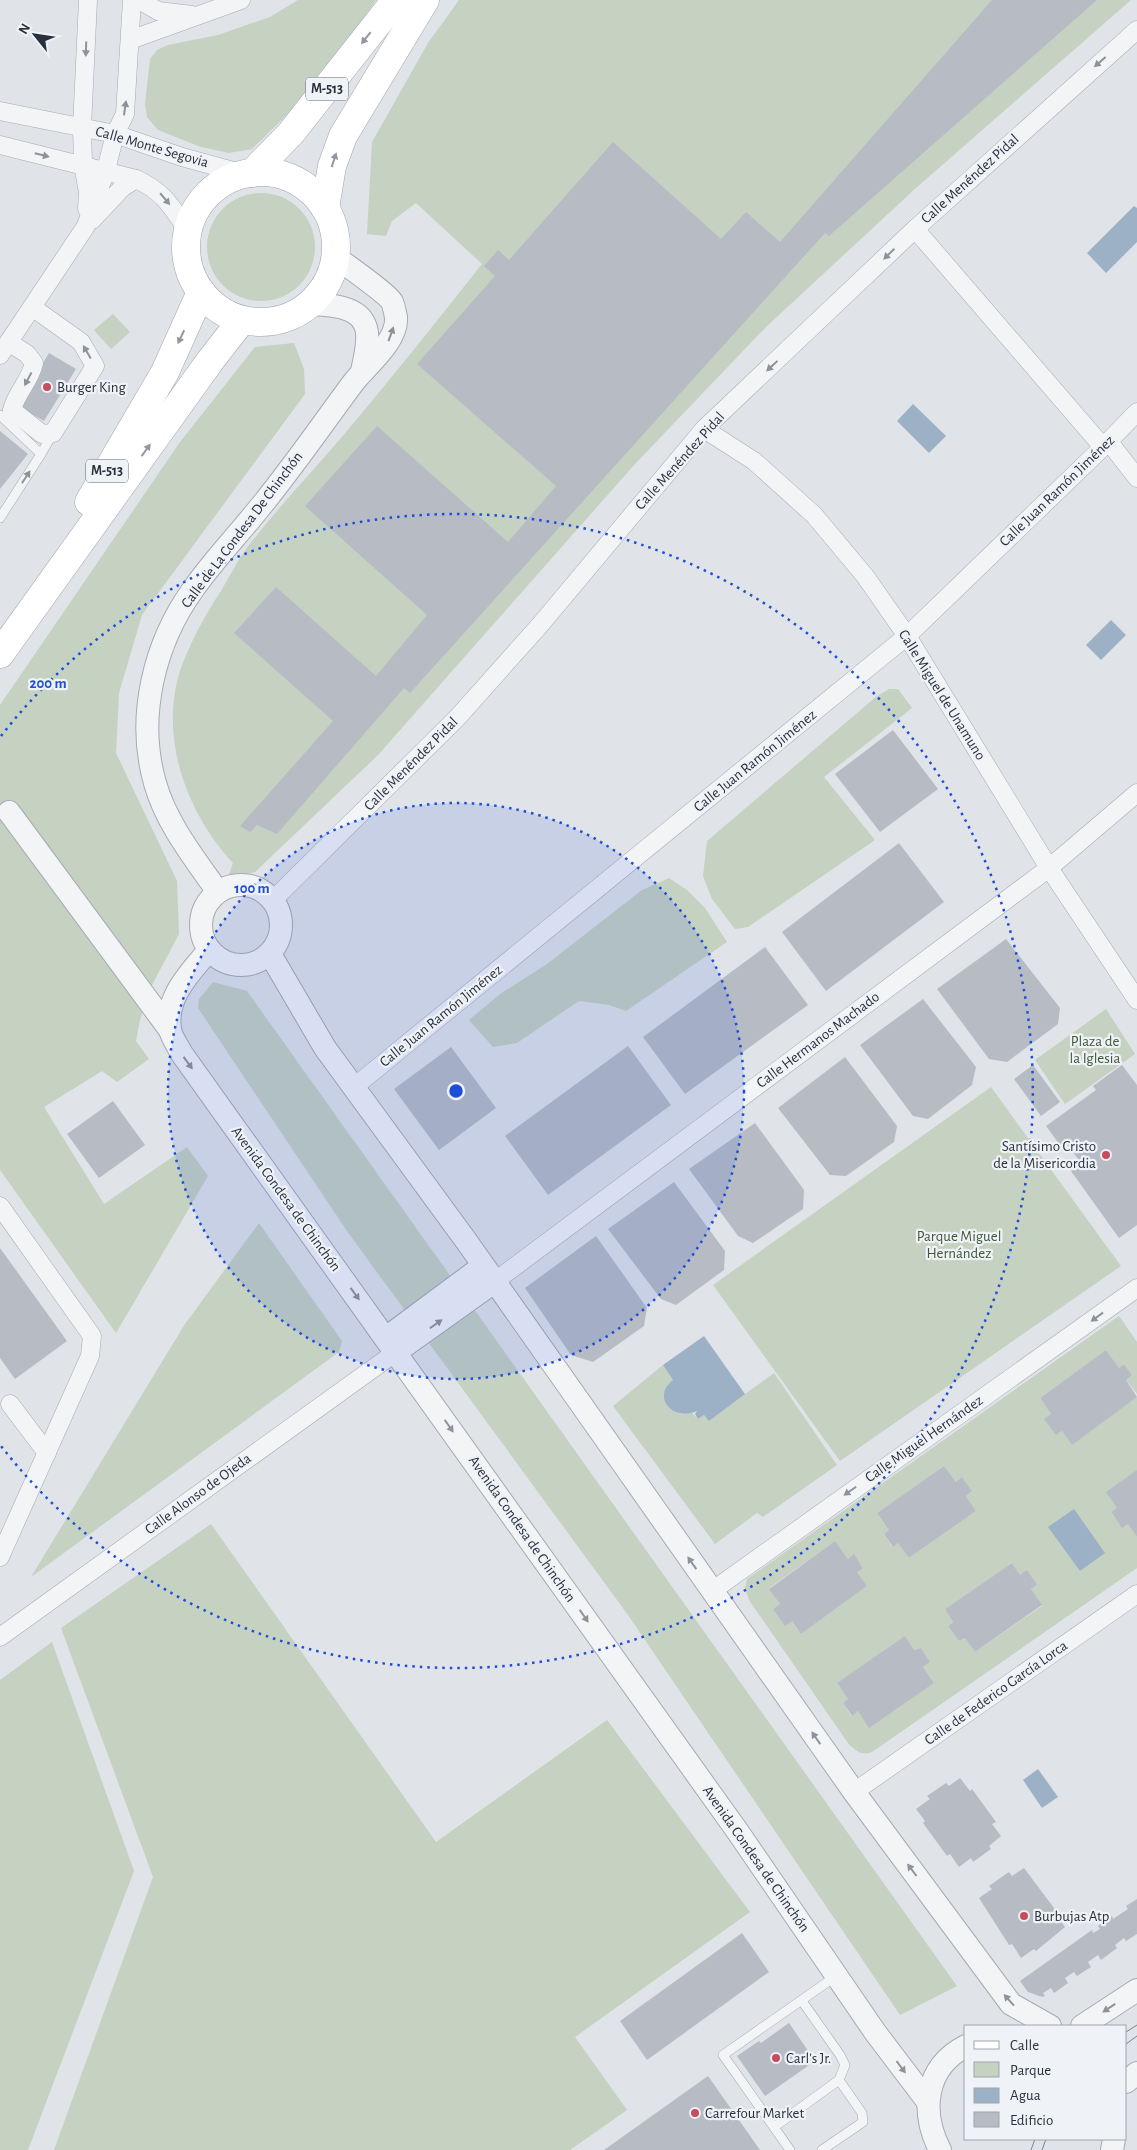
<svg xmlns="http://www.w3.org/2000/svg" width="1137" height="2150" font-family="'Alegreya Sans',sans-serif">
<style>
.green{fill:#c5d1c1;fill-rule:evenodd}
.water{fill:#9db1c6}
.building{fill:#b7bcc4}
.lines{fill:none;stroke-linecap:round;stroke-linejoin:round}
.service-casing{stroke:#a6aab2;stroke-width:10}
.minor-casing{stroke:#a6aab2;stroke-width:19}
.tertiary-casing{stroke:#a6aab2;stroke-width:24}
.primary-casing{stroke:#a0a7b3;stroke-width:29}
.service{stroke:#f2f4f6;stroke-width:9}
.minor{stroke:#f2f4f6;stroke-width:18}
.tertiary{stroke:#f2f4f6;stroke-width:22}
.primary{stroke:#fff;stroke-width:28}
.tram{stroke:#7a8390;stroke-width:1}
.oneway{fill:#94989e}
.oneway2{fill:#8e929a}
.ring{fill:none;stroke:#1d4ed8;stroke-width:2.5;stroke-dasharray:2.5 5}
.poi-dot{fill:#c54d5f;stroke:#eff2f6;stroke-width:2}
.labels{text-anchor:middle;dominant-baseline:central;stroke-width:4.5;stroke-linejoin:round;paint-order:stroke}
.shield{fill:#eff2f6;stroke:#656b75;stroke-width:1}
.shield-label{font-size:14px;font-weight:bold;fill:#2a313e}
.street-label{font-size:15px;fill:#2a313e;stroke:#eff2f6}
.poi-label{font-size:15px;fill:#2a313e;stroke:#eff2f6;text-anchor:start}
.park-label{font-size:15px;fill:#3e5938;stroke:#eff2f6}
.centre{fill:#1d4ed8;stroke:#eff2f6;stroke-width:2.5}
.ring-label{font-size:15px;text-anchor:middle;font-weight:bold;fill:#1d4ed8;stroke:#eff2f6;stroke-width:4.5;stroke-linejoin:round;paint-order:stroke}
</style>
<rect width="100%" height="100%" fill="#e0e3e8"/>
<!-- green -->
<g class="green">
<polygon points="298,0 376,0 335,61 289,113 252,149 229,153 201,147 158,130 147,117 145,104 150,59 157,50 168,45 218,35 270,17"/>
<path d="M459,0h672l-215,188 -150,139 -131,137 -257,291 -123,117 -11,3 -15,-1 4,-11c-47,-51 -75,-127 -52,-195 10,-27 24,-53 40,-77 8,-14 16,-29 25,-42 30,-39 64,-75 96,-112 48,-57 94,-115 140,-173l-66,-61 -24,18 -6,15 -19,-2 5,-92 56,-99z"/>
<circle cx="261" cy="247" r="54"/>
<polygon points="113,314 130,332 111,349 94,330"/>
<polygon points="294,343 304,369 305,394 142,615 119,693 116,753 177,881 179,934 152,985 140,1020 136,1041 149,1059 117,1082 102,1071 44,1107 104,1204 187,1147 208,1176 116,1333 0,1170 0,705 180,442 255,347"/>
<polygon points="889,689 898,689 912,708 824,777 875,840 748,927 735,929 712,899 703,876 707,841 877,696"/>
<polygon points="669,878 687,890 705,908 727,942 626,1011 609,1005 579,1001 517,1043 493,1047 469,1020 500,994 547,964 642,890"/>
<polygon points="213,982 247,991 957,1986 900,2015 628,1615 349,1234 198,1008 199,999"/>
<polygon points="1106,1009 1135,1054 1065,1104 1035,1060"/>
<polygon points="991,1087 1121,1266 840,1461 713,1285"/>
<polygon points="259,1223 342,1341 339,1352 31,1577 185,1324"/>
<path d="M1119,1316l18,26v52l-11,-14 6,-5 -8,-11 -5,4 -13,-18 -66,48 11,16 -6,5 11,16 6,-4 10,13 65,-47v73l-20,38 -6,5 11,14 6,-3 9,13v31l-265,184c-11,4 -16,-1 -24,-9l-99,-143 -4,-12 2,-9zM944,1466l12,16 6,-5 10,14 -6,5 10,15 -67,47 -11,-15 -6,4 -8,-13 5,-4 -12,-17zM835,1541l13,18 6,-4 9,12 -6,5 10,14 -66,48 -9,-13 -19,-12 7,-5 -11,-16zM1012,1563l8,12 17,10 -6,4 11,17 -67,46 -10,-14 -6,3 -11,-15 5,-4 -8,-13zM905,1637l9,13 7,-2 9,14 -7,5 11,16 -65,44 -11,-16 -7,5 -8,-13 5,-4 -11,-16z"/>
<polygon points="663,1365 673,1380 670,1409 682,1414 692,1413 698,1419 704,1415 709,1420 774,1373 837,1465 763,1517 757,1513 715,1544 613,1406"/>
<polygon points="211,1524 436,1842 607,1720 750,1912 575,2037 627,2110 570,2150 54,2150 153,1877 61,1628"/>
<polygon points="52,1642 134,1871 28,2150 0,2150 0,1680"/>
</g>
<!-- water -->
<g class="water">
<polygon points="1134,206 1137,208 1137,242 1106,273 1087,253"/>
<polygon points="913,404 946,436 929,453 897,421"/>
<polygon points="1111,620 1126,635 1101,660 1086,645"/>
<path d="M704,1336l41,58 -36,27 -5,-6 -6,4 -3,-5 2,-3c-24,11 -46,-14 -24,-31l-10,-15z"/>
<polygon points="1074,1509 1105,1553 1080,1571 1048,1527"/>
<polygon points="1038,1769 1058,1797 1042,1808 1023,1780"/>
</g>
<!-- building -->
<g class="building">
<polygon points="992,0 1097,0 829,236 825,233 410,693 404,688 277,834 257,825 250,832 240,826 333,721 234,633 276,587 376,676 427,615 305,506 377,426 508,542 556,486 417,364 495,276 484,266 498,250 509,260 613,142 721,239 746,212 780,242"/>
<polygon points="49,353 76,369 44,421 18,406"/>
<polygon points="0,431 28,454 0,489"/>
<polygon points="893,730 938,789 880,832 835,774"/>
<polygon points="899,843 944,902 826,991 782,932"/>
<polygon points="1006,939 1060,1008 1058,1024 1007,1062 989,1059 937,989"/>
<polygon points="765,947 808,1005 685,1094 643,1037"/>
<polygon points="923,999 976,1067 972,1085 928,1119 913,1116 860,1045"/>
<polygon points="628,1046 671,1105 548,1195 505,1136"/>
<polygon points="451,1047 496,1108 439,1150 394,1089"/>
<polygon points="845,1057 897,1126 894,1142 846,1176 830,1175 778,1108"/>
<polygon points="1033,1065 1060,1102 1041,1116 1014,1079"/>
<polygon points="1122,1065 1137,1085 1137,1225 1119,1238 1071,1171 1080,1165 1082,1168 1084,1167 1065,1141 1060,1145 1046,1126 1096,1090 1093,1086"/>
<polygon points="113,1101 145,1145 99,1178 67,1134"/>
<polygon points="755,1123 804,1190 803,1209 753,1243 738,1236 689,1169"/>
<polygon points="674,1182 725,1251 724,1270 676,1305 661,1299 608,1229"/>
<polygon points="596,1236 647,1308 644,1326 593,1362 571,1355 525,1288"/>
<polygon points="0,1248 67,1341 15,1379 0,1358"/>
<polygon points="1106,1350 1119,1368 1124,1364 1132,1375 1126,1380 1137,1397 1072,1445 1062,1431 1056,1435 1044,1419 1051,1414 1040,1398"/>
<polygon points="944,1466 956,1482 962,1477 972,1491 966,1496 976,1511 909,1558 898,1543 893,1547 884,1534 889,1530 877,1513"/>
<polygon points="1137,1470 1137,1537 1128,1524 1122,1528 1111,1512 1117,1508 1106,1492"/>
<polygon points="835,1541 848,1559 854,1554 863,1568 857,1572 867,1586 801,1634 792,1621 785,1626 773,1609 780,1604 769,1589"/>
<polygon points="1012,1563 1020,1575 1027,1570 1037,1585 1031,1589 1042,1605 975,1652 965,1638 959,1641 948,1626 953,1622 945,1609"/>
<polygon points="905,1636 914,1650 921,1648 930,1662 923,1667 934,1683 869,1728 858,1711 852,1716 843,1703 848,1699 837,1683"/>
<polygon points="960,1778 970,1791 972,1789 996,1822 992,1824 1001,1836 989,1846 991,1849 973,1862 971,1858 959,1867 950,1854 947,1856 923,1823 925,1821 916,1809 930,1799 927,1796 946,1783 949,1786"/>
<polygon points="1024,1868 1057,1912 1055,1913 1065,1927 1036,1951 1034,1949 1021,1958 1012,1944 1009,1945 979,1898 992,1889 989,1886 1009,1872 1012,1876"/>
<polygon points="1137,1899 1137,1934 1126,1941 1124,1938 1115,1945 1117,1948 1101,1960 1098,1955 1088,1962 1091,1967 1077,1976 1074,1972 1065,1978 1068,1983 1054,1993 1051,1988 1043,1993 1045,1996 1042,1997 1028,1992 1020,1981 1092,1930 1093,1933 1100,1929 1098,1926 1112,1916 1113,1919 1128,1909 1126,1906"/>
<polygon points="742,1933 769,1972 647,2060 620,2021"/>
<polygon points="789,2023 815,2061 765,2096 737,2056 759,2041 761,2043"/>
<polygon points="708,2076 760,2150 604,2150"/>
</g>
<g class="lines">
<!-- service casing -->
<g class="service-casing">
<g id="service">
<polyline points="0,415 41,454 0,518"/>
<polyline points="41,454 53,433"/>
<polyline points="802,2001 840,2055 845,2065 839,2080"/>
<polyline points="774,2127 839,2080 862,2113 863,2122 822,2150"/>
<polyline points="790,2150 723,2055 836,1976"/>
</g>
</g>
<!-- minor casing -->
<g class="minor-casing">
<g id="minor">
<polyline points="139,0 158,11 192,15"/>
<polyline points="130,40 241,0"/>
<polyline points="0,111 115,134 182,157 244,174"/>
<path d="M0,145l136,34c28,13 35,27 52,52"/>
<polyline points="87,209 88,192 83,165 82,127 88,0"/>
<polyline points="92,220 122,188 136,179"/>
<polyline points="915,229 1103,447"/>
<path d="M10,343l17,11 7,9c-4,18 -18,30 -22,47l30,24 11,-1 42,-67 -14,-24 -49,-35"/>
<polyline points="0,355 86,226 106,170 115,134 125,114 132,0"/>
<polyline points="704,429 754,461 814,515 865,576 907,636 1049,868 1137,1000"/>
<polyline points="1109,442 1137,478"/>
<polyline points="273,900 457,718 540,625 704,429 915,229 1137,30"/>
<polyline points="354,1087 907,636 1103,447 1137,412"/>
<polyline points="0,1206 92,1336 90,1356 0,1557"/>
<polyline points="494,1282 1049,868 1137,793"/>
<polyline points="10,1404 47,1453"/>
<polyline points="712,1591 1137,1288"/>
<polyline points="0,1637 396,1352"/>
<polyline points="854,1792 1137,1594"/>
</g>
</g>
<!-- tertiary casing -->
<g class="tertiary-casing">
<g id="tertiary">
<path d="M310,304c18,1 47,1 55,21 6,13 -1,34 -3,47"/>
<polyline points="9,812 170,1030"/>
<circle cx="241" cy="925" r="40"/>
<path d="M218,892c-23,-33 -52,-69 -63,-109 -19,-66 -1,-140 39,-195 19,-27 42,-51 63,-77 34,-41 64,-85 96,-128 14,-18 45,-42 43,-66 -1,-4 -2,-11 -4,-15 -4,-8 -46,-37 -56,-45"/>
<path d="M209,950c-19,23 -44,47 -39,79 1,8 8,17 12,25l556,778 137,200 53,70"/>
<polyline points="270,954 325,1048 467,1242 854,1792 1011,2004 1050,2026"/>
<polyline points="386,1338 483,1266"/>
<polyline points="396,1352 494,1282"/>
<polyline points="1082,2026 1137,1990"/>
<polyline points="1126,2082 1137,2073"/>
<path d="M940,2150c-20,-39 -15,-83 26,-104"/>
<polyline points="1112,2150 1114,2139"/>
</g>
</g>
<!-- primary casing -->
<g class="primary-casing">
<g id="primary">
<circle cx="261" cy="247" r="75"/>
<polyline points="252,173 291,133 396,0"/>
<polyline points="325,208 332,166 343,136 425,0"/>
<polyline points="89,502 165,372 201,292"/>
<polyline points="0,654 210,361 242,320"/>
</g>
</g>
<!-- service -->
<use href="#service" class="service"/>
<!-- minor -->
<use href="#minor" class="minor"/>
<!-- tertiary -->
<use href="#tertiary" class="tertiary"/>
<!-- primary -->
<use href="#primary" class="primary"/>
<!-- tram -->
<g class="tram">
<polyline points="1126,2032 1137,2025"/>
<polyline points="1126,2044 1137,2036"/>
<polyline points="1031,2150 1035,2139"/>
<polyline points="1042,2150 1046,2139"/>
</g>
</g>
<!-- one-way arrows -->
<defs><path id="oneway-solid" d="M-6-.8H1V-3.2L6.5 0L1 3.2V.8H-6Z" transform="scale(1.25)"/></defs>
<g class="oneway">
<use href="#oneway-solid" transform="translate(366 38) rotate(128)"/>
<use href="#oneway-solid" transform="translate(334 160) rotate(-72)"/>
<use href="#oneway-solid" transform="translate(181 337) rotate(115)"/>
<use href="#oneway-solid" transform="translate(146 450) rotate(-54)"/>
</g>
<g class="oneway2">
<use href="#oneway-solid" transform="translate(86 49) rotate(92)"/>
<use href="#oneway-solid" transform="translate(1100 62) rotate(139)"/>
<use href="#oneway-solid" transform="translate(125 108) rotate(-82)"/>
<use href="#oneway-solid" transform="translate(42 155) rotate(14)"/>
<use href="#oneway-solid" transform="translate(165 199) rotate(50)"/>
<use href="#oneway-solid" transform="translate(889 254) rotate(136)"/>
<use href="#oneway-solid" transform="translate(391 334) rotate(-70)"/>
<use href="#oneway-solid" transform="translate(87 352) rotate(-120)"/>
<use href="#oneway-solid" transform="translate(772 366) rotate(137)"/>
<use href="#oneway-solid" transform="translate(28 379) rotate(118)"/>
<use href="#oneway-solid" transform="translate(26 477) rotate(-57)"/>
<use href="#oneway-solid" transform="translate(188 1063) rotate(54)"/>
<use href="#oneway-solid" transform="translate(355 1294) rotate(54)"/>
<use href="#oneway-solid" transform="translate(1097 1317) rotate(144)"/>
<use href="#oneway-solid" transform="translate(436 1324) rotate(-35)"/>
<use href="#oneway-solid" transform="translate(449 1426) rotate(55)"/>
<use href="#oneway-solid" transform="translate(850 1491) rotate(145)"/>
<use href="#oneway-solid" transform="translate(692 1563) rotate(-125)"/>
<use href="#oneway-solid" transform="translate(584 1616) rotate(55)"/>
<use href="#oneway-solid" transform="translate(816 1738) rotate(-125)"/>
<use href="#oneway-solid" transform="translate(912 1870) rotate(-127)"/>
<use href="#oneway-solid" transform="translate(1009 2000) rotate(-132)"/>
<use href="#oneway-solid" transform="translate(1109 2008) rotate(147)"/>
<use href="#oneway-solid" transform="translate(901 2067) rotate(53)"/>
</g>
<!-- distance rings -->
<circle cx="456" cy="1091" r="288" fill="#1d4ed8" fill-opacity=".12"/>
<g class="ring">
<circle cx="456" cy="1091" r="288"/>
<path d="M1 736A577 577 0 1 1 1 1446"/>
</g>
<!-- markers -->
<g class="poi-dot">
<circle cx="47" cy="387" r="5"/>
<circle cx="1106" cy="1155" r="5"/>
<circle cx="1024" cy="1916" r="5"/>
<circle cx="776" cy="2058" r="5"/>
<circle cx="695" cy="2113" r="5"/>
</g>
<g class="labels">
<!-- shield labels -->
<g class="shield">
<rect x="306" y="77.5" width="42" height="23" rx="4"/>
<rect x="86" y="459.5" width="42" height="23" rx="4"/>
</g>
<g class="shield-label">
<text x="327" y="89">M-513</text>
<text x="107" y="471">M-513</text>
</g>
<!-- street labels -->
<g class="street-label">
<text transform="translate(152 147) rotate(16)">Calle Monte Segovia</text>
<text transform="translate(970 179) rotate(-42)">Calle Menéndez Pidal</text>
<text transform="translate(680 461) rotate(-48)">Calle Menéndez Pidal</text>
<text transform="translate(1057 491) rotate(-44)">Calle Juan Ramón Jiménez</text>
<text transform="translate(242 530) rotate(-53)">Calle de La Condesa De Chinchón</text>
<text transform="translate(942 695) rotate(58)">Calle Miguel de Unamuno</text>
<text transform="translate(755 761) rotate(-39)">Calle Juan Ramón Jiménez</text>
<text transform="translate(411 764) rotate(-45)">Calle Menéndez Pidal</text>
<text transform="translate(441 1016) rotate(-39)">Calle Juan Ramón Jiménez</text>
<text transform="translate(818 1040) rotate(-37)">Calle Hermanos Machado</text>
<text transform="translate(286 1199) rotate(54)">Avenida Condesa de Chinchón</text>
<text transform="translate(924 1439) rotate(-35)">Calle Miguel Hernández</text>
<text transform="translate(198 1494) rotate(-36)">Calle Alonso de Ojeda</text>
<text transform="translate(522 1529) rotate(55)">Avenida Condesa de Chinchón</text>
<text transform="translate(996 1693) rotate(-35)">Calle de Federico García Lorca</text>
<text transform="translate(756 1859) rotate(55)">Avenida Condesa de Chinchón</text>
</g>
<!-- poi labels -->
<g class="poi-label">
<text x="57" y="387">Burger King</text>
<text x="1096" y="1146" text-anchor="end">Santísimo Cristo<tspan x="1096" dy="17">de la Misericordia</tspan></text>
<text x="1034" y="1916">Burbujas Atp</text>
<text x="786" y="2058">Carl's Jr.</text>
<text x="705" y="2113">Carrefour Market</text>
</g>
<!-- park labels -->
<g class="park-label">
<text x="1095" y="1041">Plaza de<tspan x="1095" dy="17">la Iglesia</tspan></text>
<text x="959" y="1236">Parque Miguel<tspan x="959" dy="17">Hernández</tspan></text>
</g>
</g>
<circle cx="456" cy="1091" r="8" class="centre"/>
<g class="ring-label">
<text x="48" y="688">200 m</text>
<text x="252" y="893">100 m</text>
</g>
<!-- legend -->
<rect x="964" y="2025" width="162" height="115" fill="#eff2f6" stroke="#a0a5ac"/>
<rect x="974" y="2041" width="25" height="8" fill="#ffffff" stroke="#a0a5ac"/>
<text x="1010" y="2050" font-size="15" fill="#2a313e">Calle</text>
<rect x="974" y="2062" width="25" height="15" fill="#c5d1c1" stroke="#a0a5ac"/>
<text x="1010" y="2075" font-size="15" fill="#2a313e">Parque</text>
<rect x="974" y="2088" width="25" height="15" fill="#9db1c6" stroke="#a0a5ac"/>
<text x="1010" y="2100" font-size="15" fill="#2a313e">Agua</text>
<rect x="974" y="2112" width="25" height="15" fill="#b7bcc4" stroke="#a0a5ac"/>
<text x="1010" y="2125" font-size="15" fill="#2a313e">Edificio</text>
<!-- north arrow -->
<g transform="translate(35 35) rotate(300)" stroke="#eff2f6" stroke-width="4" paint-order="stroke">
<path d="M0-4L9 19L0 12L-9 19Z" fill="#2a313e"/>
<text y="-8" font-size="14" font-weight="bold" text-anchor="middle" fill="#2a313e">N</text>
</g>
</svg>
